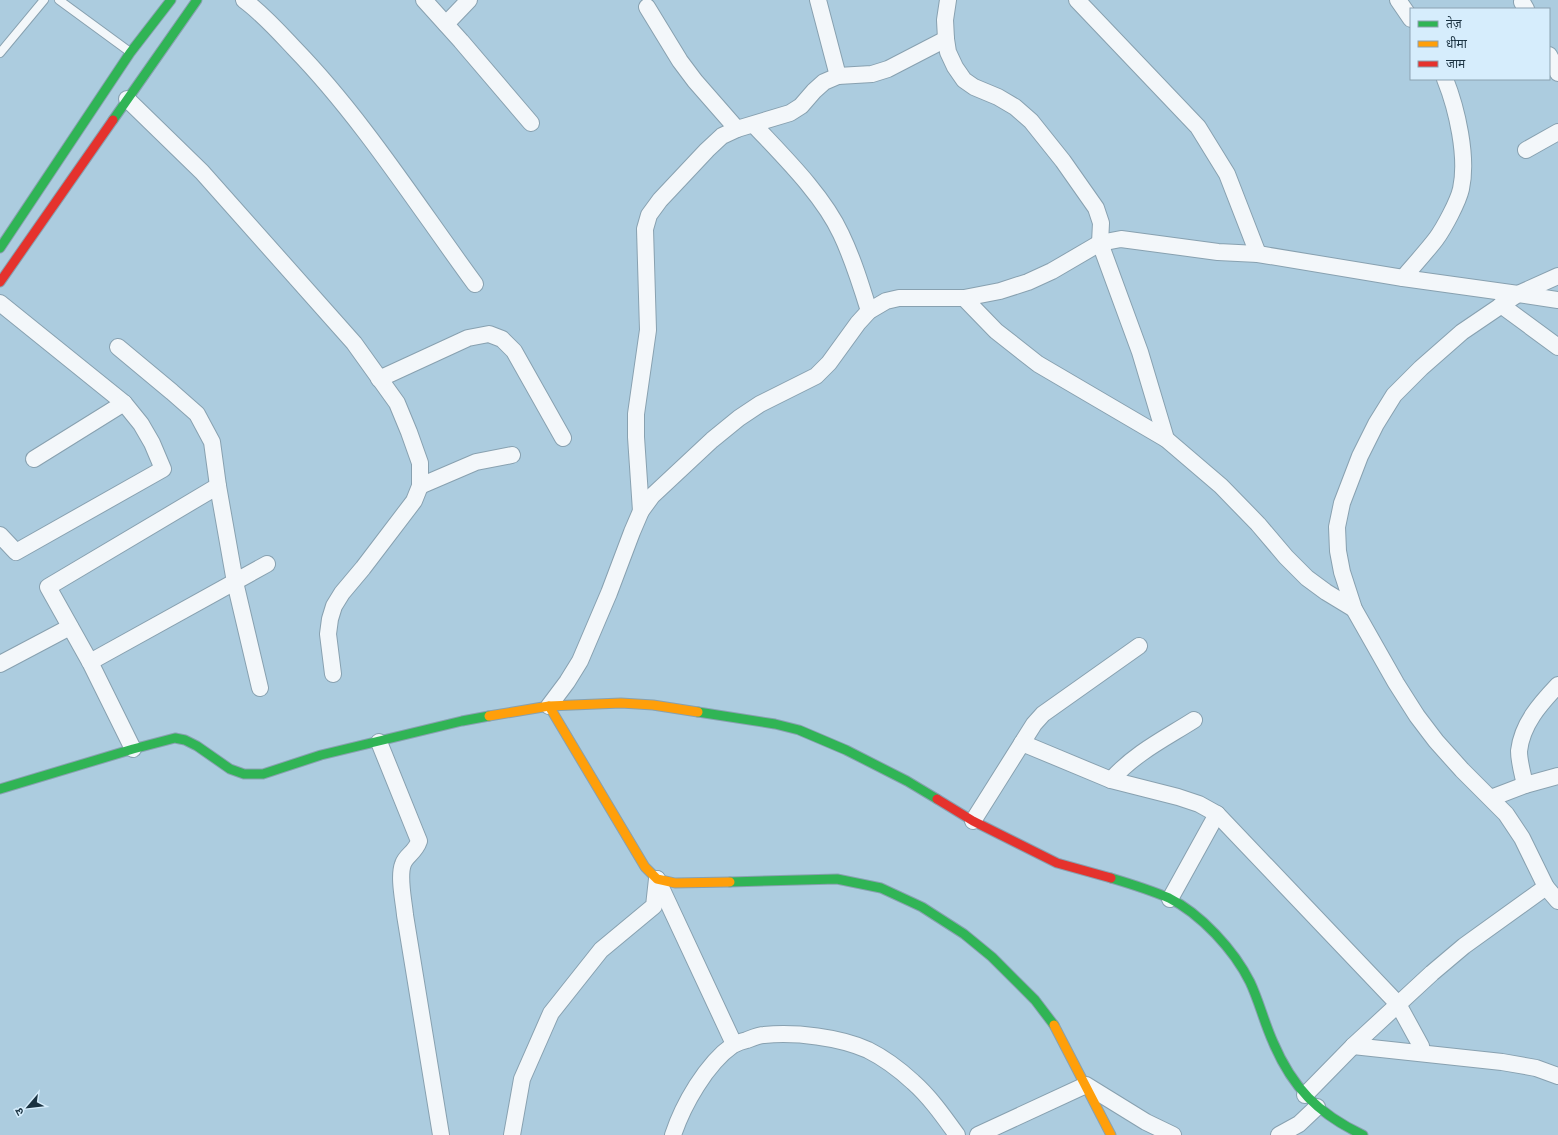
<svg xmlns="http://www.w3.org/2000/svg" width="1558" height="1135" font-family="Manrope,'Noto Sans Devanagari',sans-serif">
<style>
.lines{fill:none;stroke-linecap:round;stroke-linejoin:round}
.lane-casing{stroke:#88a1b0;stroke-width:10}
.street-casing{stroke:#88a1b0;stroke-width:18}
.fast-casing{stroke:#88a1b0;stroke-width:11}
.slow-casing{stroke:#88a1b0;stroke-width:11}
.jam-casing{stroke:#88a1b0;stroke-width:11}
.lane{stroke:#f3f7fa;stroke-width:8}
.street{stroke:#f3f7fa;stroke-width:16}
.fast{stroke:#30b455;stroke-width:9}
.slow{stroke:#ff9f0a;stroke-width:9}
.jam{stroke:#e5322d;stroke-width:9}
</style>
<rect width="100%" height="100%" fill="#acccdf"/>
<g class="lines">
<!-- lane casing -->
<g class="lane-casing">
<g id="lane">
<polyline points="59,0 130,52"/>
<polyline points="0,53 44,0"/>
</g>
</g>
<!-- street casing -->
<g class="street-casing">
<g id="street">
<path d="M244,0c19,14 35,32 50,48 68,70 123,157 181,236"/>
<polyline points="424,0 461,41 531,123"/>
<polyline points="818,0 838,76"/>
<polyline points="948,0 945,20 946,39 948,52 955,67 964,80 974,87 998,97 1015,107 1031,121 1063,161 1096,208 1101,223 1100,243 1140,352 1166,439"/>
<polyline points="1077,0 1198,127 1227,174 1258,254"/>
<polyline points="1398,0 1411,19"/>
<polyline points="1522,2 1526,9"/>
<polyline points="647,7 680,61 695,81 737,129"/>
<polyline points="446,24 469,0"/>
<polyline points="1549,55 1558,73"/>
<polyline points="127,99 202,172 354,343 397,403 409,432 420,463 420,486 414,501 363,568 342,593 334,606 330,619 328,634 333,674"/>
<path d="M754,125c29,31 69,70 87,109 12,25 20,51 28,77"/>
<polyline points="1526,150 1558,132"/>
<polyline points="1558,276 1518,294 1462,332 1421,368 1394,395 1376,424 1360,456 1342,503 1337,527 1338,551 1342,572 1354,609 1396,683 1417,716 1436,741 1462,770 1506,814 1522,838 1546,887 1558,901"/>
<path d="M1403,278c11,-13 23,-26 33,-39 8,-11 22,-37 25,-50 7,-32 -4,-80 -16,-110"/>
<polyline points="964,298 996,331 1038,364 1166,439 1221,486 1258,524 1286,557 1307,578 1326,592 1354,609"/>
<polyline points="0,303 124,403 141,424 152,443 163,469 16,552 0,535"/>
<polyline points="1501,305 1558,347"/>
<polyline points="118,347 172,392 197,414 212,442 218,486 235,582 260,688"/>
<polyline points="379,379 468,338 489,334 502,339 514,351 563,438"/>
<polyline points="34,459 124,403"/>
<polyline points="420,486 476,462 512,455"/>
<polyline points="641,511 636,437 636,414 648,330 645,229 649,215 660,200 707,150 722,136 737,129 790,113 801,106 814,91 824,82 838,76 872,74 888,69 946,39"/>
<polyline points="90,662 267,564"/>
<polyline points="0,664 70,627"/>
<polyline points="549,706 567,682 580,661 609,593 632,532 641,511 652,496 712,440 739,418 760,404 816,376 829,363 858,323 869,311 886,301 899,298 964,298 1000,291 1028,282 1052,271 1100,243 1121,239 1218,252 1258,254 1403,278 1518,294 1558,300"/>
<path d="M379,742l40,99c-4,12 -13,14 -16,23 -5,13 1,38 2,51l36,220"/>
<polyline points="1022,743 1111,780 1178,797 1199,804 1217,814 1398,1004 1421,1046 1422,1053"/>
<polyline points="133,749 90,662 48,587 218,486"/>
<path d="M1111,780c24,-27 53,-41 83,-60"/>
<path d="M1525,785c-2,-10 -6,-23 -6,-34 3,-27 21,-47 39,-66"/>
<polyline points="1491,798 1525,785 1558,776"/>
<polyline points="973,821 1034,724 1043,714 1139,646"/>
<polyline points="657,879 734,1044"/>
<polyline points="1170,899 1217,814"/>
<polyline points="1353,1046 1502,1062 1536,1068 1558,1076"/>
<polyline points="1305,1095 1353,1046 1432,973 1464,946 1546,887"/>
<polyline points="512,1135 522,1079 551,1013 601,950 654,906 657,879"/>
<path d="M673,1135c10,-30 33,-71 60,-90 4,-2 9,-4 14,-5 5,-2 12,-5 17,-5 32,-3 75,2 104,15 16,8 32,20 45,32 17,15 31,35 44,53"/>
<polyline points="978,1135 1086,1085 1146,1122 1173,1135"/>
<polyline points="1279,1135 1299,1124 1317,1107"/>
</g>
</g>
<!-- fast casing -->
<g class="fast-casing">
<g id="fast">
<polyline points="113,120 197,0"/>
<polyline points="0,248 130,53 171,0"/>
<polyline points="698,712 775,724 799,730 846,750 907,781 937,799"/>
<polyline points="0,789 133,749 175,738 185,740 197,746 230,769 244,774 263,774 321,755 462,721 489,716"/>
<path d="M1111,878c20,6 39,12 58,20 32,16 65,52 81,84 9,19 14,40 23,60 19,45 45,72 90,93"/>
<polyline points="730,882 837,879 881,888 922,907 964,934 992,957 1035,1000 1054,1025"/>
</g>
</g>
<!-- slow casing -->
<g class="slow-casing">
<g id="slow">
<polyline points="549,706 645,867 657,879 675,883 730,882"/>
<polyline points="489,716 549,706 621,703 653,705 698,712"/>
<polyline points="1054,1025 1111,1135"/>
</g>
</g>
<!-- jam casing -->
<g class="jam-casing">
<g id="jam">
<polyline points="0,282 113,120"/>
<polyline points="937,799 973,821 1057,863 1111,878"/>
</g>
</g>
<!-- lane -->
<use href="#lane" class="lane"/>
<!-- street -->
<use href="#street" class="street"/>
<!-- fast -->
<use href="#fast" class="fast"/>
<!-- slow -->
<use href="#slow" class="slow"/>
<!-- jam -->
<use href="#jam" class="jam"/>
</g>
<!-- legend -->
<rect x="1410" y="8" width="140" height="72" fill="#d6edfc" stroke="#8ba2b1"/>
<rect x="1418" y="21" width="20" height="6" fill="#30b455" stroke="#8ba2b1"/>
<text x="1446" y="28" font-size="12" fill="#1a3241">तेज़</text>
<rect x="1418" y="41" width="20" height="6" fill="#ff9f0a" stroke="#8ba2b1"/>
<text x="1446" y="48" font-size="12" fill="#1a3241">धीमा</text>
<rect x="1418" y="61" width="20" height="6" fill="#e5322d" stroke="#8ba2b1"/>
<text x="1446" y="68" font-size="12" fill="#1a3241">जाम</text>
<!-- north arrow -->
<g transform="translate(28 1107) rotate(242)" stroke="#d6edfc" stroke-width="3" paint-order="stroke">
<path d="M0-3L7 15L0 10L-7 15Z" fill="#1a3241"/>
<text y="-6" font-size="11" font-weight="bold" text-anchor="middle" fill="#1a3241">उ</text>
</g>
</svg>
